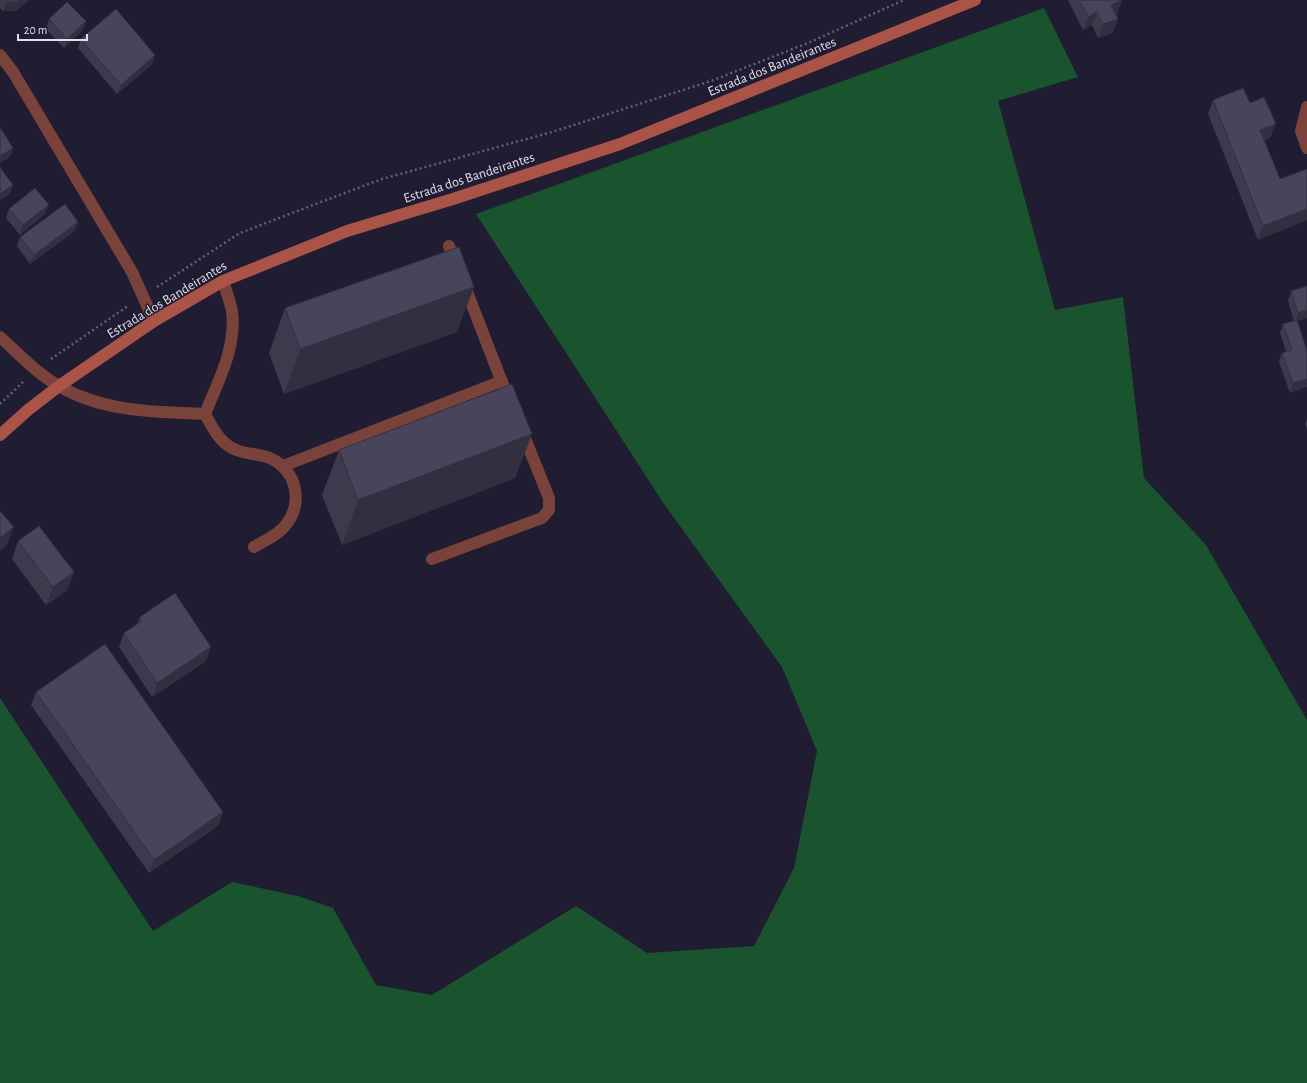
<svg xmlns="http://www.w3.org/2000/svg" width="1307" height="1083" font-family="'Alegreya Sans',sans-serif">
<style>
.green{fill:#19542e}
.lines{fill:none;stroke-linecap:round;stroke-linejoin:round}
.path{stroke:#646073;stroke-width:2.5;stroke-dasharray:2 3;stroke-linecap:butt}
.lane{stroke:#79423a;stroke-width:12}
.street{stroke:#79423a;stroke-width:12}
.secondary{stroke:#aa5347;stroke-width:12}
.wall{fill:#3e3a4e}
.shaded-wall{fill:#323040}
.building{fill:#48445b;stroke:#323040}
.labels{text-anchor:middle;dominant-baseline:central;stroke-width:3;stroke-linejoin:round;paint-order:stroke}
.street-label{font-size:14px;fill:#e0deec;stroke:#201c31}
</style>
<rect width="100%" height="100%" fill="#201c31"/>
<!-- green -->
<polygon class="green" points="1044,8 1078,77 998,101 1055,310 1123,297 1144,478 1206,545 1307,720 1307,1083 0,1083 0,698 153,931 232,882 298,896 333,908 376,985 432,995 576,906 647,953 754,946 794,868 817,751 782,667 664,504 476,214"/>
<g class="lines">
<!-- path -->
<g class="path">
<polyline points="157,287 240,233 305,208 382,179 552,132 711,81 808,43 904,0"/>
<polyline points="51,359 128,306"/>
<polyline points="0,404 23,382"/>
</g>
<!-- lane -->
<g class="lane">
<polyline points="449,246 456,265"/>
<polyline points="464,284 510,403"/>
<path d="M0,337c19,17 37,37 59,49 44,26 96,26 146,28"/>
<path d="M205,414c7,13 15,29 29,35 12,6 26,4 38,10 26,14 31,45 13,67 -7,9 -21,15 -31,21"/>
<path d="M205,414c13,-32 32,-68 27,-103 -2,-10 -6,-20 -9,-30"/>
<polyline points="283,466 502,381"/>
<polyline points="432,559 542,518 549,510 549,498 522,431"/>
</g>
<!-- street -->
<g class="street">
<polyline points="0,55 13,72 132,272 154,321"/>
<polyline points="1307,107 1301,131 1307,148"/>
</g>
<!-- secondary -->
<polyline class="secondary" points="0,435 28,410 59,386 154,321 223,281 347,231 453,199 620,144 975,0"/>
</g>
<!-- wall -->
<g class="wall">
<polygon points="0,0 29,0 15,11 3,11 0,8"/>
<polygon points="1068,0 1122,0 1117,14 1116,15 1118,19 1113,33 1098,38 1092,25 1083,30"/>
<polygon points="49,19 86,21 82,31 64,48 46,29"/>
<polygon points="81,39 155,55 152,64 117,94 78,48"/>
<polygon points="1213,100 1250,103 1270,138 1264,140 1280,179 1307,169 1307,220 1258,240 1208,114"/>
<polygon points="49,205 45,214 20,235 6,218 9,209"/>
<polygon points="75,231 30,264 17,246 20,237"/>
<polygon points="1307,286 1307,318 1297,321 1307,351 1290,393 1279,362 1282,353 1286,352 1280,333 1283,324 1294,321 1288,301 1291,291"/>
<polygon points="285,308 457,332 284,394 269,353"/>
<polygon points="1307,419 1307,429 1305,424"/>
<polygon points="532,434 515,478 342,545 322,495 339,450"/>
<polygon points="18,541 74,572 67,590 46,605 12,559"/>
<polygon points="140,617 206,661 152,697 119,647 124,633 137,624"/>
<polygon points="36,692 223,812 218,826 149,873 31,705"/>
</g>
<!-- shaded-wall -->
<g class="shaded-wall">
<polygon points="20,0 29,0 15,11 3,11 6,2"/>
<polygon points="1122,0 1117,14 1106,19 1111,5"/>
<polygon points="1097,12 1092,25 1083,30 1088,17"/>
<polygon points="1118,19 1113,33 1098,38 1103,24"/>
<polygon points="86,21 82,31 64,48 67,39"/>
<polygon points="155,55 152,64 117,94 121,85"/>
<polygon points="1276,124 1270,138 1255,144 1260,130"/>
<polygon points="13,148 10,157 0,163 0,156"/>
<polygon points="13,185 10,194 0,201 0,194"/>
<polygon points="49,205 45,214 20,235 23,225"/>
<polygon points="1307,209 1307,220 1258,240 1263,226"/>
<polygon points="78,222 75,231 30,264 34,255"/>
<polygon points="474,287 457,332 284,394 300,349"/>
<polygon points="1307,310 1307,318 1295,322 1298,313"/>
<polygon points="1307,379 1307,387 1290,393 1293,383"/>
<polygon points="532,434 515,478 342,545 358,500"/>
<polygon points="14,527 7,545 0,551 0,538"/>
<polygon points="74,572 67,590 46,605 53,587"/>
<polygon points="211,647 206,661 152,697 157,683"/>
<polygon points="223,812 218,826 149,873 154,860"/>
</g>
<!-- building -->
<g class="building">
<polygon points="5,0 20,0 18,2 6,2"/>
<polygon points="1079,0 1122,0 1111,5 1118,19 1103,24 1097,12 1088,17"/>
<polygon points="67,2 86,21 67,39 49,19"/>
<polygon points="116,9 155,55 121,85 81,39"/>
<polygon points="1243,88 1250,103 1264,97 1276,124 1260,130 1280,179 1307,169 1307,209 1263,226 1213,100"/>
<polygon points="0,127 13,148 0,156"/>
<polygon points="0,167 13,185 0,194"/>
<polygon points="35,188 49,205 23,225 9,209"/>
<polygon points="65,204 78,222 34,255 20,237"/>
<polygon points="459,247 474,287 300,349 285,308"/>
<polygon points="1307,286 1307,310 1298,313 1291,291"/>
<polygon points="1297,320 1307,351 1307,379 1293,383 1282,353 1292,350 1283,324"/>
<polygon points="512,384 532,434 358,500 339,450"/>
<polygon points="0,511 14,527 0,538"/>
<polygon points="39,526 74,572 53,587 18,541"/>
<polygon points="175,593 211,647 157,683 124,633 142,621 140,617"/>
<polygon points="105,644 223,812 154,860 36,692"/>
</g>
<g class="labels">
<!-- street labels -->
<g class="street-label">
<text transform="translate(772 67) rotate(-22)">Estrada dos Bandeirantes</text>
<text transform="translate(469 178) rotate(-18)">Estrada dos Bandeirantes</text>
<text transform="translate(167 300) rotate(-31)">Estrada dos Bandeirantes</text>
</g>
</g>
<!-- scale -->
<path d="M18 34v6h69v-6" fill="none" stroke="#e0deec" stroke-width="2"/>
<text x="24" y="34" font-size="12" fill="#e0deec" stroke="#201c31" stroke-width="3" paint-order="stroke">20 m</text>
</svg>
